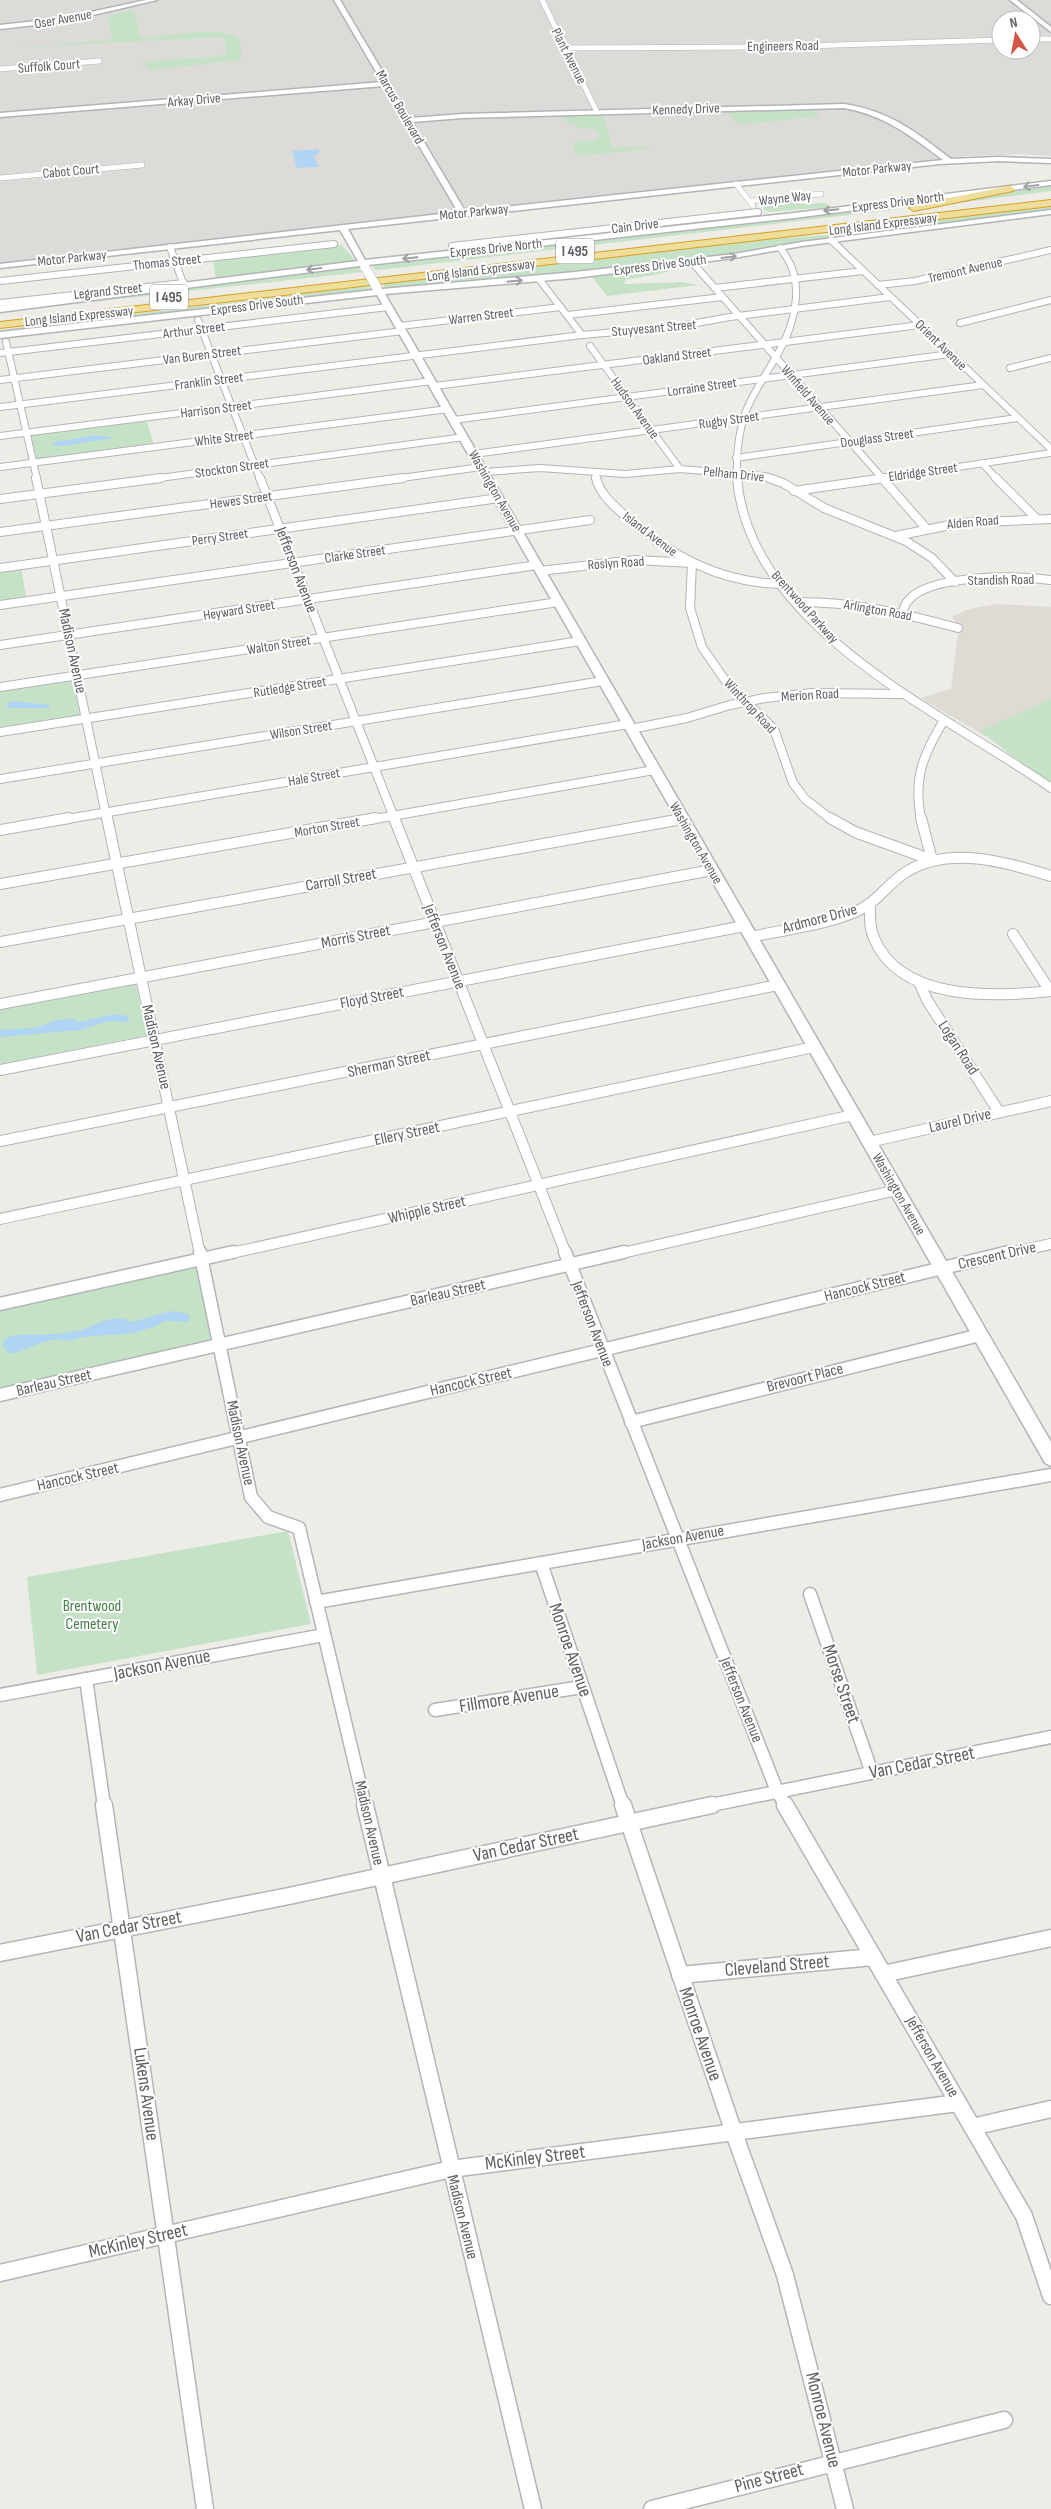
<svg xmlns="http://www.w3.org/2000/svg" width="1051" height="2509" font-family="'Sofia Sans Condensed',sans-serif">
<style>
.industrial{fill:#dcdbd8;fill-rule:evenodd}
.education{fill:#dddbd4}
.green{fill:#c5e2c6}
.water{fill:#afd4f4}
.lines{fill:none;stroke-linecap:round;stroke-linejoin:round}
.street-far5-casing{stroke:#b3b5b8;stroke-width:6}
.street-far4-casing{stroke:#b3b5b8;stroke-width:8}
.street-far3-casing{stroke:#b3b5b8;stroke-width:10}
.street-far2-casing{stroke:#b3b5b8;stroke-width:12}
.street-far1-casing{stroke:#b3b5b8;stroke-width:15}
.street-casing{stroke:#b3b5b8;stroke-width:19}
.secondary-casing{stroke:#b2b4b8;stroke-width:3}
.highway-casing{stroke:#d5a21e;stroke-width:2}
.street-far5{stroke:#fff;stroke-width:5}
.street-far4{stroke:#fff;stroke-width:6}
.street-far3{stroke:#fff;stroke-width:8}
.street-far2{stroke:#fff;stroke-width:10}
.street-far1{stroke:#fff;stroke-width:12}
.street{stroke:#fff;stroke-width:16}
.secondary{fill:#fff;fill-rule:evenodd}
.highway{fill:#efdd9b;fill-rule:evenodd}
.secondary-bridge-casing{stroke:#b2b4b8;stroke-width:10;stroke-linecap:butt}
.secondary-bridge{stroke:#fff;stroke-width:9}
.oneway{stroke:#9ea0a2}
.labels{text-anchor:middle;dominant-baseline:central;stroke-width:4;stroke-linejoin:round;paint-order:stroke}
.far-street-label{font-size:14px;fill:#5d6064;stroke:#fff}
.shield{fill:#fff;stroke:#8e9092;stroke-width:1}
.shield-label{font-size:15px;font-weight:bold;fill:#5d6064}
.street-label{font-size:16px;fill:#5d6064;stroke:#fff}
.park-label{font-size:16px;fill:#417f46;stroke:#fff}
.near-street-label{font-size:19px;fill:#5d6064;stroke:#fff}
</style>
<rect width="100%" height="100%" fill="#edece6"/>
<!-- industrial -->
<path class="industrial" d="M0,0h1051v156l-29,-2 -55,2 -967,110zM1001,20h30v30h-30z"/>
<!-- education -->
<polygon class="education" points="997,604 1051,607 1051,703 987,737 920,698 951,689 959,626 952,617 969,609"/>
<!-- green -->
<g class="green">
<path d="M134,9l6,29c33,-2 65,-11 97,-2l4,11v13l-90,10 -9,-6 5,-3 74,-5 6,-3 -2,-13 -4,-3 -213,11 104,-8 -4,-24z"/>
<polygon points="812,108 820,116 740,125 724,111"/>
<polygon points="570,114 603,115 612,147 641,147 651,149 576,156 572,144 577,141 596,140 599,134 594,129 577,128 578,126 566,122 563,116"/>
<polygon points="1051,185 1051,191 921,208"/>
<polygon points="963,196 891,210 397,268 375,270 372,265"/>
<polygon points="782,200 795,200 800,204 826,203 830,207 768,212 763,209 763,204"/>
<polygon points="1051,205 1051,211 959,222 880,227"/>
<polygon points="925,227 759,251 547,277 386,289 383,284 762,240"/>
<polygon points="342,245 355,260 352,262 216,281 213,259"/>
<polygon points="357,266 362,272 0,312 0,311"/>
<polygon points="680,266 664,273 625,280 624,284 682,282 698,285 607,296 592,277"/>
<polygon points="369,286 372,291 0,334 0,330"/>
<polygon points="146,419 154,445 36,460 30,433"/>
<polygon points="21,566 26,597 0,601 0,569"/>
<polygon points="73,678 80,715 0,727 0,689"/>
<polygon points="1051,699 1051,786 980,731"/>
<polygon points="135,981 147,1035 0,1064 0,1006"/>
<polygon points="196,1266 211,1340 0,1388 0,1309"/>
<polygon points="288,1531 311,1624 37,1675 27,1577"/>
</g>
<!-- water -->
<g class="water">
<polygon points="319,149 319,153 314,157 319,166 318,167 297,168 292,151"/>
<polygon points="98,435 114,438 62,446 52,445 54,442"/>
<polygon points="11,701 50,705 49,708 8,708 7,705"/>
<polygon points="115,1014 128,1016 129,1019 127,1022 108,1021 80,1030 0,1037 0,1030 35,1028 57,1020 73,1019 79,1022"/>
<path d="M174,1311l14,3 2,4 -2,4 -23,-1 -11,6 -21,6 -52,4 -10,4 -13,-2 -15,3 -27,11h-8l-5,-8 2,-7c20,-6 31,-2 50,-4 8,0 18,-2 26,-4 17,-6 34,-18 51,-8 15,-3 27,-9 42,-11z"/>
</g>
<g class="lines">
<!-- street-far5 casing -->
<g class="street-far5-casing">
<g id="street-far5">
<polyline points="542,0 597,112"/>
<polyline points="1031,39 1051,39"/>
<polyline points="565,48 772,47 1001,40"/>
<polyline points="0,69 99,61"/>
<polyline points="0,178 142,165"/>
<polyline points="736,184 753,206"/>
<polyline points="750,201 821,194"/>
</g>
</g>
<!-- street-far4 casing -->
<g class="street-far4-casing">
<g id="street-far4">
<polyline points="831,240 1051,449"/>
<polyline points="452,246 758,212"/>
<polyline points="170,247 183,283"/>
<polyline points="691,261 883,479"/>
<polyline points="539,279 582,335"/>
<polyline points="0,281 334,244"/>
<polyline points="878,285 915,281 1051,250"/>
<polyline points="715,288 863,271"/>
<polyline points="0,303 184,283"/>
<polyline points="568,315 722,297"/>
<polyline points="198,320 260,479"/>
<polyline points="960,323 1051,300"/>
<polyline points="400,326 561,307"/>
<polyline points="6,342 37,479"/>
<polyline points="590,346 680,469"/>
<polyline points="0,353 388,307"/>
<polyline points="1010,368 1051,358"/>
<polyline points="0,380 403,331"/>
<polyline points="435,386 920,325"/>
<polyline points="0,407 582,335 674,327 730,317 890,297"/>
<polyline points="454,420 950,354"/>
<polyline points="0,436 432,381"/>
<polyline points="474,454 983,385"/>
<polyline points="736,458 1017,418"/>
<polyline points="982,463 997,479"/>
<polyline points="0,467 448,409"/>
<polyline points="484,472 540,468 625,474 680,469 765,476 772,479"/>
<polyline points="596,473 596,479"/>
<polyline points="152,479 464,437"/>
<polyline points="394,479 481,467"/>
<path d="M737,479c-1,-23 1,-46 9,-68 17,-41 47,-66 50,-114 1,-18 -4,-35 -16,-49"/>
<polyline points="877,479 1051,453"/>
</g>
</g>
<!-- street-far3 casing -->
<g class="street-far3-casing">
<g id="street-far3">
<polyline points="36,478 107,820"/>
<polyline points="260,478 395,820"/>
<path d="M596,478c4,17 20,30 33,41 44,39 93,64 152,65"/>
<path d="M737,478c12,150 206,234 314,310"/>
<polyline points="769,478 783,483 824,508 906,541 932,558 955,582"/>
<polyline points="882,478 926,528"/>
<polyline points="996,478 1037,519"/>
<polyline points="794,491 885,478"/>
<polyline points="0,499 161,478"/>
<polyline points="0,532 403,478"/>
<polyline points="896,536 960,523 1051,519"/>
<polyline points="0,568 499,498"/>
<polyline points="540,571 635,560 692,563 690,608 702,647 727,683 774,729 793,783 805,799 832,820"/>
<path d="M797,602c59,0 105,11 161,26"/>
<polyline points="0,605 590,520"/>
<path d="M902,612c2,-3 3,-8 5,-10 21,-29 111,-26 144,-22"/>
<polyline points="0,645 537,565"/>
<polyline points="0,687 558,602"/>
<polyline points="631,729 687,718 730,705 765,698 812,693 902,694"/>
<polyline points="0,732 580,641"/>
<polyline points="0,779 603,681"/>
<polyline points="61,820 628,724"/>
<polyline points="369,820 654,770"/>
<polyline points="678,820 682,819"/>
<path d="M921,820c-8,-42 2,-65 23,-100"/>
</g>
</g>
<!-- street-far2 casing -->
<g class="street-far2-casing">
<g id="street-far2">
<polyline points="107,818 200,1254"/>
<polyline points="394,818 566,1254"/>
<polyline points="830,818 855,832 932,860"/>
<polyline points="921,818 932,860"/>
<polyline points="0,830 69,818"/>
<polyline points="0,884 376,818"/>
<path d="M870,904c0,11 -1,24 4,34 26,64 121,59 177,53"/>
<polyline points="1013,934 1050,991"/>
<path d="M751,937c35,-8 71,-11 104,-25 22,-9 32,-28 51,-40 43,-27 100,-10 145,4"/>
<polyline points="0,942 682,819"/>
<polyline points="919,982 927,1000 999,1112"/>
<polyline points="0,1004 712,870"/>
<polyline points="0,1070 744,926"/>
<polyline points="0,1141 778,985"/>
<polyline points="869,1142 1051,1101"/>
<polyline points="0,1219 814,1047"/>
<polyline points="227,1254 853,1115"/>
<polyline points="618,1254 897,1190"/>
<polyline points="1004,1254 1051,1244"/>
</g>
</g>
<!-- street-far1 casing -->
<g class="street-far1-casing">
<g id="street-far1">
<polyline points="200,1252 251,1497 268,1517 299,1528 365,1806"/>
<polyline points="565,1252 777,1791 786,1806"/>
<polyline points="0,1304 233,1252"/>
<polyline points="0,1395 624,1252"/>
<polyline points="631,1422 980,1335"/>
<polyline points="0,1495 1009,1252"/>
<polyline points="541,1563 623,1806"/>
<polyline points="810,1594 872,1773"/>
<polyline points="316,1602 1051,1475"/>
<polyline points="86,1679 104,1806"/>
<polyline points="0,1695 324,1635"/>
<polyline points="435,1710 582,1687"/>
<polyline points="706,1806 1051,1737"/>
</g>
</g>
<!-- street casing -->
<g class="street-casing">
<g id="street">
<polyline points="104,1805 205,2509"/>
<polyline points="365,1805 533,2509"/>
<polyline points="623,1805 734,2133 785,2275 845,2509"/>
<polyline points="785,1805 1024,2216 1051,2296"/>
<polyline points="0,1953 289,1896 712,1805"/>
<polyline points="883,1974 1051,1938"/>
<polyline points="680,1975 873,1957"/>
<polyline points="972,2127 1051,2109"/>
<polyline points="0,2273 451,2169 958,2103"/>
<polyline points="652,2509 1004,2420"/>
</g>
</g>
<!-- secondary casing -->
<g class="secondary-casing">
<g id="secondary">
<polygon points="146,0 157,0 63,22 0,29 0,25 63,18"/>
<path d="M334,0h6l70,118 53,-4 381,-10c46,7 72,28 107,55l48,-2 52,2v4l-52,-2 -59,3 -592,65 17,31 429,-47 257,-32v4l-257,33 -426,47 1,2 -4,2 -5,-3 -41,5 -319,41v-6l358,-45 -18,-31 -340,38v-4l458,-52 -74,-126 -384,31v-4l382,-31zM844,108c40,7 67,28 99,52l-478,51 -53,-89 51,-4z"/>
<polygon points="1010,0 1017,0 1051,27 1051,32"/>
<polygon points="1051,210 1051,214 802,246 734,258 575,278 385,294 1051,1442 1051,1466 1045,1463 377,295 0,338 0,332 374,290 374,286 377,285 382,289 575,272 734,254 802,242"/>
</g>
</g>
<!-- highway casing -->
<g class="highway-casing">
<g id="highway">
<polygon points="1010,186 1015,189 1013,191 914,211 909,208 914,205"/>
<polygon points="1051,200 1051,206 0,328 0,322"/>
</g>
</g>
<!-- street-far5 -->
<use href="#street-far5" class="street-far5"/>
<!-- street-far4 -->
<use href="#street-far4" class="street-far4"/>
<!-- street-far3 -->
<use href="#street-far3" class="street-far3"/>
<!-- street-far2 -->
<use href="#street-far2" class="street-far2"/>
<!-- street-far1 -->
<use href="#street-far1" class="street-far1"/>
<!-- street -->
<use href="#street" class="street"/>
<!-- secondary -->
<use href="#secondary" class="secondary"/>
<!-- highway -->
<use href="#highway" class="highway"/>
<!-- secondary-bridge casing -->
<g class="secondary-bridge-casing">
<polyline id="secondary-bridge" points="365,267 377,288"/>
</g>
<!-- secondary-bridge -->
<use href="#secondary-bridge" class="secondary-bridge"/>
</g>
<!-- one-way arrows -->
<defs><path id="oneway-shaft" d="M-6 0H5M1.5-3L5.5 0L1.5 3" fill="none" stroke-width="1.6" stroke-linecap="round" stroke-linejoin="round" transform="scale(1.25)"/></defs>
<g class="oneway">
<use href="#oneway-shaft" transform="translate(1031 186) rotate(172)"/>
<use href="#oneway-shaft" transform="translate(831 210) rotate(174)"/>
<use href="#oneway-shaft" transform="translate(729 257) rotate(-7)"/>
<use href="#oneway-shaft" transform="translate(410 258) rotate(174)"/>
<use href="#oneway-shaft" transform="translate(314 269) rotate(173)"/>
<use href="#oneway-shaft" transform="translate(515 281) rotate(-5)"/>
</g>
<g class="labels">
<!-- far-street labels -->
<g class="far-street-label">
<text transform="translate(63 19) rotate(-10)">Oser Avenue</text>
<text transform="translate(783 46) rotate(-1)">Engineers Road</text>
<text transform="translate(569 56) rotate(63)">Plant Avenue</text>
<text transform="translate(49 66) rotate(-4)">Suffolk Court</text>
<text transform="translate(194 100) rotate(-5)">Arkay Drive</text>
<text transform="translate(400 107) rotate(60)">Marcus Boulevard</text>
<text transform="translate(686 109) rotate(-2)">Kennedy Drive</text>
<text transform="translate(877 169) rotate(-6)">Motor Parkway</text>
<text transform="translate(71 171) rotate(-5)">Cabot Court</text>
<text transform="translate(785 198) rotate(-6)">Wayne Way</text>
<text transform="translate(898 202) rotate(-7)">Express Drive North</text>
<text transform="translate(474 212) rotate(-6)">Motor Parkway</text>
<text transform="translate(883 224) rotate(-7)">Long Island Expressway</text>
<text transform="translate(635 226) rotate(-7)">Cain Drive</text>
<text transform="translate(496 248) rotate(-6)">Express Drive North</text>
<text transform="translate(72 258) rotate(-6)">Motor Parkway</text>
<text transform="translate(167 262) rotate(-6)">Thomas Street</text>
<text transform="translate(660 265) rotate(-7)">Express Drive South</text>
<text transform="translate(481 270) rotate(-7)">Long Island Expressway</text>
<text transform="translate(965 270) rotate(-13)">Tremont Avenue</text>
<text transform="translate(108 291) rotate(-6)">Legrand Street</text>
<text transform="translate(257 305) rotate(-7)">Express Drive South</text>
<text transform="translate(79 316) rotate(-6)">Long Island Expressway</text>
<text transform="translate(481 316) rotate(-7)">Warren Street</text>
<text transform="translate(654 328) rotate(-5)">Stuyvesant Street</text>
<text transform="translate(194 330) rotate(-7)">Arthur Street</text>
<text transform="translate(941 345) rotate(44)">Orient Avenue</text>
<text transform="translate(202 355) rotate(-7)">Van Buren Street</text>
<text transform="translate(677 356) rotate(-7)">Oakland Street</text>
<text transform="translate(209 381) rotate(-7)">Franklin Street</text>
<text transform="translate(702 387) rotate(-8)">Lorraine Street</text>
<text transform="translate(808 395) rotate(49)">Winfield Avenue</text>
<text transform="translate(635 408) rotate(54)">Hudson Avenue</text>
<text transform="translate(216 409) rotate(-7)">Harrison Street</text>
<text transform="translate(729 420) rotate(-8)">Rugby Street</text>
<text transform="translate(224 438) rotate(-7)">White Street</text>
<text transform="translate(877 438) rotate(-8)">Douglass Street</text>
<text transform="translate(232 468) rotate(-8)">Stockton Street</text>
<text transform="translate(923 472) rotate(-8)">Eldridge Street</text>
<text transform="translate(734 474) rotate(6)">Pelham Drive</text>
<text transform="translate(495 491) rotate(60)">Washington Avenue</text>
<text transform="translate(241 500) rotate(-8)">Hewes Street</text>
<text transform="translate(973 522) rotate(-5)">Alden Road</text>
<text transform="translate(650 534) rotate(37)">Island Avenue</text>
<text transform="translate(220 537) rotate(-8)">Perry Street</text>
<text transform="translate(355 554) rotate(-8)">Clarke Street</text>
<text transform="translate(616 563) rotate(-4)">Roslyn Road</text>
<text transform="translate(1001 580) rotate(-1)">Standish Road</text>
<text transform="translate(805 607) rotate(48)">Brentwood Parkway</text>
<text transform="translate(239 610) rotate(-9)">Heyward Street</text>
<text transform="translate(878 610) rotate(10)">Arlington Road</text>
<text transform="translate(279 645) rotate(-9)">Walton Street</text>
<text transform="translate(290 687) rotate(-9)">Rutledge Street</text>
<text transform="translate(810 695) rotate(-3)">Merion Road</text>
<text transform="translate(750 706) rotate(47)">Winthrop Road</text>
<text transform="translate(301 730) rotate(-9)">Wilson Street</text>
<text transform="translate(314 777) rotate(-10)">Hale Street</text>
<text transform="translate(327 827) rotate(-10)">Morton Street</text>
<text transform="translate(696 843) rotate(60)">Washington Avenue</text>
<text transform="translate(899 1194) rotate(60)">Washington Avenue</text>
</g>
<!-- shield labels -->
<g class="shield">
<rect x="556" y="238.5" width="38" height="25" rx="4"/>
<rect x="150" y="284.5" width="38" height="25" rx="4"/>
</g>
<g class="shield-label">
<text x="575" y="251">I 495</text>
<text x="169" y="297">I 495</text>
</g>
<!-- street labels -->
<g class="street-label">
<text transform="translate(296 570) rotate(69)">Jefferson Avenue</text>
<text transform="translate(72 651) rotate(78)">Madison Avenue</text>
<text transform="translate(341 880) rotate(-10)">Carroll Street</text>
<text transform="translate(820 919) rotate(-15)">Ardmore Drive</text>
<text transform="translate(356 937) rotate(-11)">Morris Street</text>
<text transform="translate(444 947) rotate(68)">Jefferson Avenue</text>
<text transform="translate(372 998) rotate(-11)">Floyd Street</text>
<text transform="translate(156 1047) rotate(77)">Madison Avenue</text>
<text transform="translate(958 1048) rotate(57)">Logan Road</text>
<text transform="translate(389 1064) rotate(-12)">Sherman Street</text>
<text transform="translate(960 1121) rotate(-13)">Laurel Drive</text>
<text transform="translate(407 1134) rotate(-12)">Ellery Street</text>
<text transform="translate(427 1210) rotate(-13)">Whipple Street</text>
<text transform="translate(997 1256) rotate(-13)">Crescent Drive</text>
<text transform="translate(865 1287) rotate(-14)">Hancock Street</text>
<text transform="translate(448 1293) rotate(-13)">Barleau Street</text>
<text transform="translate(592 1324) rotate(69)">Jefferson Avenue</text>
<text transform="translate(805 1378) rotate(-14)">Brevoort Place</text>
<text transform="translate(471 1382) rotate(-13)">Hancock Street</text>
<text transform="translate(54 1383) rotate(-13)">Barleau Street</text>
<text transform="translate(240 1443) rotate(78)">Madison Avenue</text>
<text transform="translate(78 1477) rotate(-13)">Hancock Street</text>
<text transform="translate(683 1538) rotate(-10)">Jackson Avenue</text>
<text transform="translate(741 1700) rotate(68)">Jefferson Avenue</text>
<text transform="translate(369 1823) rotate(77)">Madison Avenue</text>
<text transform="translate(932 2057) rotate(60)">Jefferson Avenue</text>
<text transform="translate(462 2217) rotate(76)">Madison Avenue</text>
</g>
<!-- park labels -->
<g class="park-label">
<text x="92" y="1606">Brentwood<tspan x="92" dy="18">Cemetery</tspan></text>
</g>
<!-- near-street labels -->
<g class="near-street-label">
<text transform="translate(570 1650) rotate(71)">Monroe Avenue</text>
<text transform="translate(162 1665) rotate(-11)">Jackson Avenue</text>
<text transform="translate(841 1684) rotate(71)">Morse Street</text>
<text transform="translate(509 1699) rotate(-9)">Fillmore Avenue</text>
<text transform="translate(922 1763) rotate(-11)">Van Cedar Street</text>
<text transform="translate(526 1845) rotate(-12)">Van Cedar Street</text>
<text transform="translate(129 1927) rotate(-11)">Van Cedar Street</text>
<text transform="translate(777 1966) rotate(-5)">Cleveland Street</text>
<text transform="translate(700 2034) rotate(71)">Monroe Avenue</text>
<text transform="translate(146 2094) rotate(82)">Lukens Avenue</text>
<text transform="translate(535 2158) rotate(-7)">McKinley Street</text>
<text transform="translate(138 2241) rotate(-13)">McKinley Street</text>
<text transform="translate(823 2420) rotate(76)">Monroe Avenue</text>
<text transform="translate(769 2478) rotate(-15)">Pine Street</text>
</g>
</g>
<!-- north arrow -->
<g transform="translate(1016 35) rotate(349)"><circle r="24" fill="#ffffff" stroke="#bebfc1"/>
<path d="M0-4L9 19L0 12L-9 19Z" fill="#d35646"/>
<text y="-8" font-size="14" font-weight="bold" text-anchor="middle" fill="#5d6064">N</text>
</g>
</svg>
